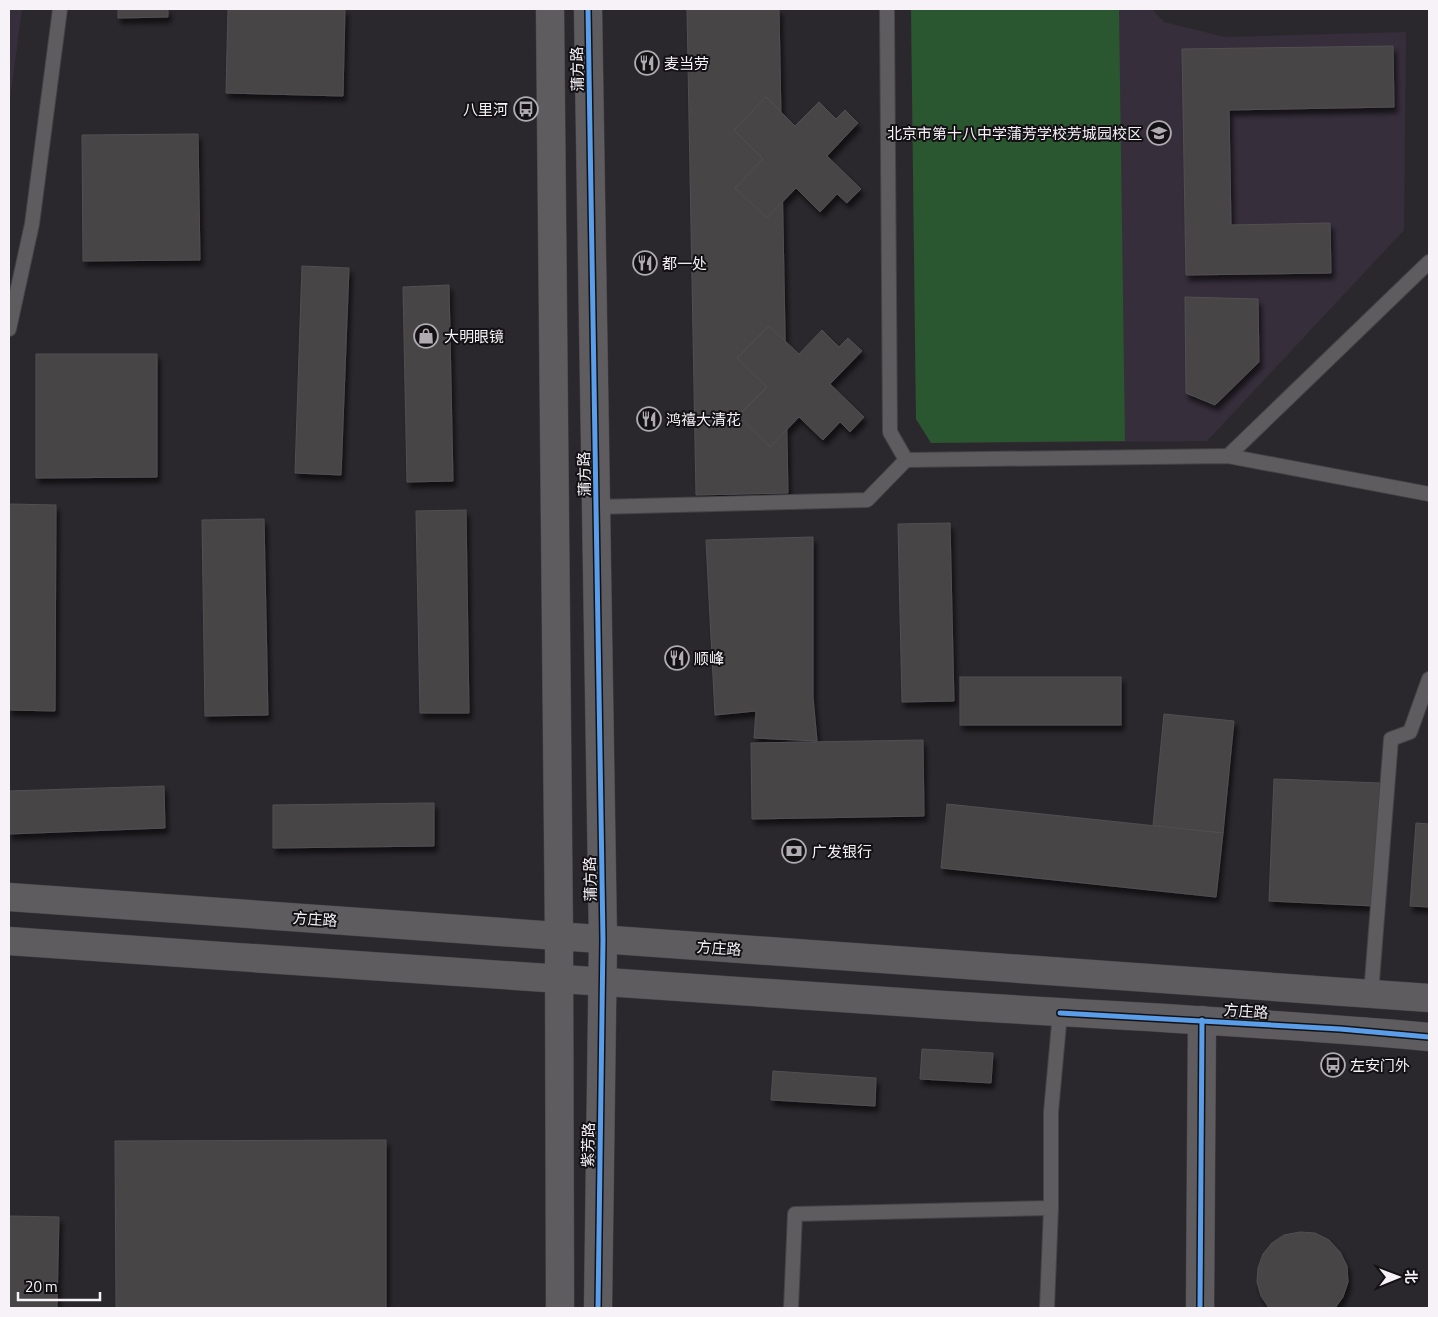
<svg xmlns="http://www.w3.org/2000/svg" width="1438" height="1317" font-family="'Titillium Web','Noto Sans SC',sans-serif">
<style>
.built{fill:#362e3b}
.green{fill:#2a5630}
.building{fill:#474445;stroke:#524f52;filter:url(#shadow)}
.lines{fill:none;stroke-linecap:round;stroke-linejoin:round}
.lane-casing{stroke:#454346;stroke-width:16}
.street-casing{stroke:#454346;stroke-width:29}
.secondary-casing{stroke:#454346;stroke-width:29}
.lane{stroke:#5f5c60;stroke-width:14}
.street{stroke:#5f5c60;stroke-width:28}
.secondary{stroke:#5f5c60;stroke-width:28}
.cycleway-casing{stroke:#131114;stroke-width:8}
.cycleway{stroke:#5a9eea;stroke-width:5}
.labels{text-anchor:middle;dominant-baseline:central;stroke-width:4;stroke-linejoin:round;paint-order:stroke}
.poi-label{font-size:15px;fill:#f6f2f8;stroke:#131114;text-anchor:start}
.street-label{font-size:15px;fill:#f6f2f8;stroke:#131114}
</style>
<defs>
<filter id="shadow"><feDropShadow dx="3" dy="5.5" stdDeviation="2.5" flood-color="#0009"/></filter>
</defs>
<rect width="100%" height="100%" fill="#2b282d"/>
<!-- built -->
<g class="built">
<polygon points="9,9 22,9 9,107"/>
<polygon points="911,9 1152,9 1164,22 1225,37 1406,32 1404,230 1207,441 931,443 916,419"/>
</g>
<!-- green -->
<polygon class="green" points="911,9 1119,9 1125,441 931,443 916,419"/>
<!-- building -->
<g class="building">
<polygon points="118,9 168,9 168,17 118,18"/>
<polygon points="228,9 345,9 343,96 226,93"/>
<polygon points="687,9 779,9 788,493 696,495"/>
<polygon points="1393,46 1394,107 1229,110 1231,225 1330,223 1331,273 1186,275 1182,49"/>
<polygon points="766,97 795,126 819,102 836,119 845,110 858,123 827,156 861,189 847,203 837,194 820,212 796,188 767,218 735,188 763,159 734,130"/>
<polygon points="198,134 200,260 83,261 82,135"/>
<polygon points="302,266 349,268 341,475 295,473"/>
<polygon points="449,285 453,481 407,482 403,287"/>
<polygon points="1185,297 1258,299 1259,362 1215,405 1186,393"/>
<polygon points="769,326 799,354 822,330 839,347 848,338 862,351 830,384 864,417 850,432 840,422 823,440 799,417 770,447 738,416 767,387 737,358"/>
<polygon points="36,354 157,354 157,477 36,478"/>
<polygon points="9,504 56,505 55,711 9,710"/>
<polygon points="466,510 469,713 420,713 416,511"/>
<polygon points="264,519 268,715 205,716 202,520"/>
<polygon points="950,523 954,701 902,702 898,524"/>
<polygon points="813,537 813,697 817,741 754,738 756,711 715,715 706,540"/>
<rect x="960" y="677" width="161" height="48"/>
<polygon points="1164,714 1234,721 1223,833 1153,826"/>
<polygon points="923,740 924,816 752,819 751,743"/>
<polygon points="1274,779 1380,783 1374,906 1269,901"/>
<polygon points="164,786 165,828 9,834 9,791"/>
<polygon points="434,803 434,846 273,848 273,805"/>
<polygon points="947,804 1223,833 1216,897 941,868"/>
<polygon points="1416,823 1429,824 1429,907 1410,906"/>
<polygon points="922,1049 993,1053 991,1083 920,1079"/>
<polygon points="773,1071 876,1078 875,1106 771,1100"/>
<polygon points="386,1140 386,1308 116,1308 115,1141"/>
<polygon points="9,1216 59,1217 57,1308 9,1308"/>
<polygon points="1300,1232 1315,1233 1329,1240 1340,1252 1347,1266 1348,1282 1343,1297 1335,1308 1269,1308 1261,1296 1257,1282 1258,1268 1263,1254 1272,1243 1284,1235"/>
</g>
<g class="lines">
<!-- lane casing -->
<g class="lane-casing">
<g id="lane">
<polyline points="887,9 890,432 906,460"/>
<polyline points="9,329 32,224 60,9"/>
<polyline points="1228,456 1429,262"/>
<polyline points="597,507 867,500 906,460 1228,456 1429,494"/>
<polyline points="1371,994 1391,739 1410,732 1429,679"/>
<polyline points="791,1308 795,1214 1051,1208"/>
<polyline points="1047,1308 1051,1208 1051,1112 1060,1013"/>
</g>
</g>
<!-- street casing -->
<g class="street-casing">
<polyline id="street" points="1200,1308 1202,1020"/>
</g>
<!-- secondary casing -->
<g class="secondary-casing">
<g id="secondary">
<polyline points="550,9 559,937 560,1308"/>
<polyline points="588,9 603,939 598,1308"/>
<polyline points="9,897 1429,998"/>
<path d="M9,941c302,21 604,43 906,62 172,12 343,18 514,34"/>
</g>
</g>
<!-- lane -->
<use href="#lane" class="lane"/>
<!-- street -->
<use href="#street" class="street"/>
<!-- secondary -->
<use href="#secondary" class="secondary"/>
<!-- cycleway casing -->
<g class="cycleway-casing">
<g id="cycleway">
<polyline points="588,9 603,939 598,1308"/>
<polyline points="1060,1013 1340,1029 1429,1037"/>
<polyline points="1200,1308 1202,1020"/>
</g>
</g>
<!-- cycleway -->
<use href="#cycleway" class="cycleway"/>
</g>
<!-- icons -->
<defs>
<g id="restaurant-ring" transform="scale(1.25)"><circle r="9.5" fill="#131114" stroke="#afabb1" stroke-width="1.5"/><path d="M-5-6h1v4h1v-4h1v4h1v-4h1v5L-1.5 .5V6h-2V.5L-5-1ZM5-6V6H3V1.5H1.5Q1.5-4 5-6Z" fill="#afabb1"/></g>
<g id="bus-ring" transform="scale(1.25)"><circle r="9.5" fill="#131114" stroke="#afabb1" stroke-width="1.5"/><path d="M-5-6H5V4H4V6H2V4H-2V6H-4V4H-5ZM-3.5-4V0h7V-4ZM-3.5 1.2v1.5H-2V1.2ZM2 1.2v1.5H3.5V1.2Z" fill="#afabb1"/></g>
<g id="school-ring" transform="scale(1.25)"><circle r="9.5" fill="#131114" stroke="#afabb1" stroke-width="1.5"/><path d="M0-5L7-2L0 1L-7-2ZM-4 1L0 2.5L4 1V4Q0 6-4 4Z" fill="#afabb1"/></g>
<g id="shop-ring" transform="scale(1.25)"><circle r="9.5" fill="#131114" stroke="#afabb1" stroke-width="1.5"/><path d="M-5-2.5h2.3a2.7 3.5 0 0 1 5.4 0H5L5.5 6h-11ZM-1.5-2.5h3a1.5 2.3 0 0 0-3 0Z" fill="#afabb1"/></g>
<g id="bank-ring" transform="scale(1.25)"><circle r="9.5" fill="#131114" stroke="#afabb1" stroke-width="1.5"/><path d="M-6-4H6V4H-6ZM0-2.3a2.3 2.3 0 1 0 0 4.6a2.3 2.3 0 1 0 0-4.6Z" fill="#afabb1"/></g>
</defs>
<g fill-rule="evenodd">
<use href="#restaurant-ring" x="647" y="63"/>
<use href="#bus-ring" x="526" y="109"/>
<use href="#school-ring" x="1159" y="133"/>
<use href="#restaurant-ring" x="645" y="263"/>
<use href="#shop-ring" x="426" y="336"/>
<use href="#restaurant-ring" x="649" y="419"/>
<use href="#restaurant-ring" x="677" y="658"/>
<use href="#bank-ring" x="794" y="851"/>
<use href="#bus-ring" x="1333" y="1065"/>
</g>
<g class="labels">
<!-- poi labels -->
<g class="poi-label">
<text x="664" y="63">麦当劳</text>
<text x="508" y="109" text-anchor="end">八里河</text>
<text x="1142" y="133" text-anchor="end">北京市第十八中学蒲芳学校芳城园校区</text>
<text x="662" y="263">都一处</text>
<text x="444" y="336">大明眼镜</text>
<text x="666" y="419">鸿禧大清花</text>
<text x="694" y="658">顺峰</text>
<text x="812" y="851">广发银行</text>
<text x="1350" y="1065">左安门外</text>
</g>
<!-- street labels -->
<g class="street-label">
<text transform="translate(577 69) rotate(-91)">蒲方路</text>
<text transform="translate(584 474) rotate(-91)">蒲方路</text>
<text transform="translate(590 879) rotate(-91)">蒲方路</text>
<text transform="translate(315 919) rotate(4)">方庄路</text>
<text transform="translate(719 948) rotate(4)">方庄路</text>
<text transform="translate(1246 1011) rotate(4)">方庄路</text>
<text transform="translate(588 1145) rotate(-89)">紫芳路</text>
</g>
</g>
<!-- border -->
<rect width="1438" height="1317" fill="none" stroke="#f6f2f8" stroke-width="20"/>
<!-- north arrow -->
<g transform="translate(1398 1277) rotate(89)" stroke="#131114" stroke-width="4" paint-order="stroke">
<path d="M0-4L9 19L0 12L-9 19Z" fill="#f6f2f8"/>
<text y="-8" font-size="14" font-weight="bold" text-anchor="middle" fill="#f6f2f8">北</text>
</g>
<!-- scale -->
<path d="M18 1292v8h82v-8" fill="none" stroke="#f6f2f8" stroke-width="2.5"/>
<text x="25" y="1292" font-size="15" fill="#f6f2f8" stroke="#131114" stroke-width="4" paint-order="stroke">20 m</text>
</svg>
